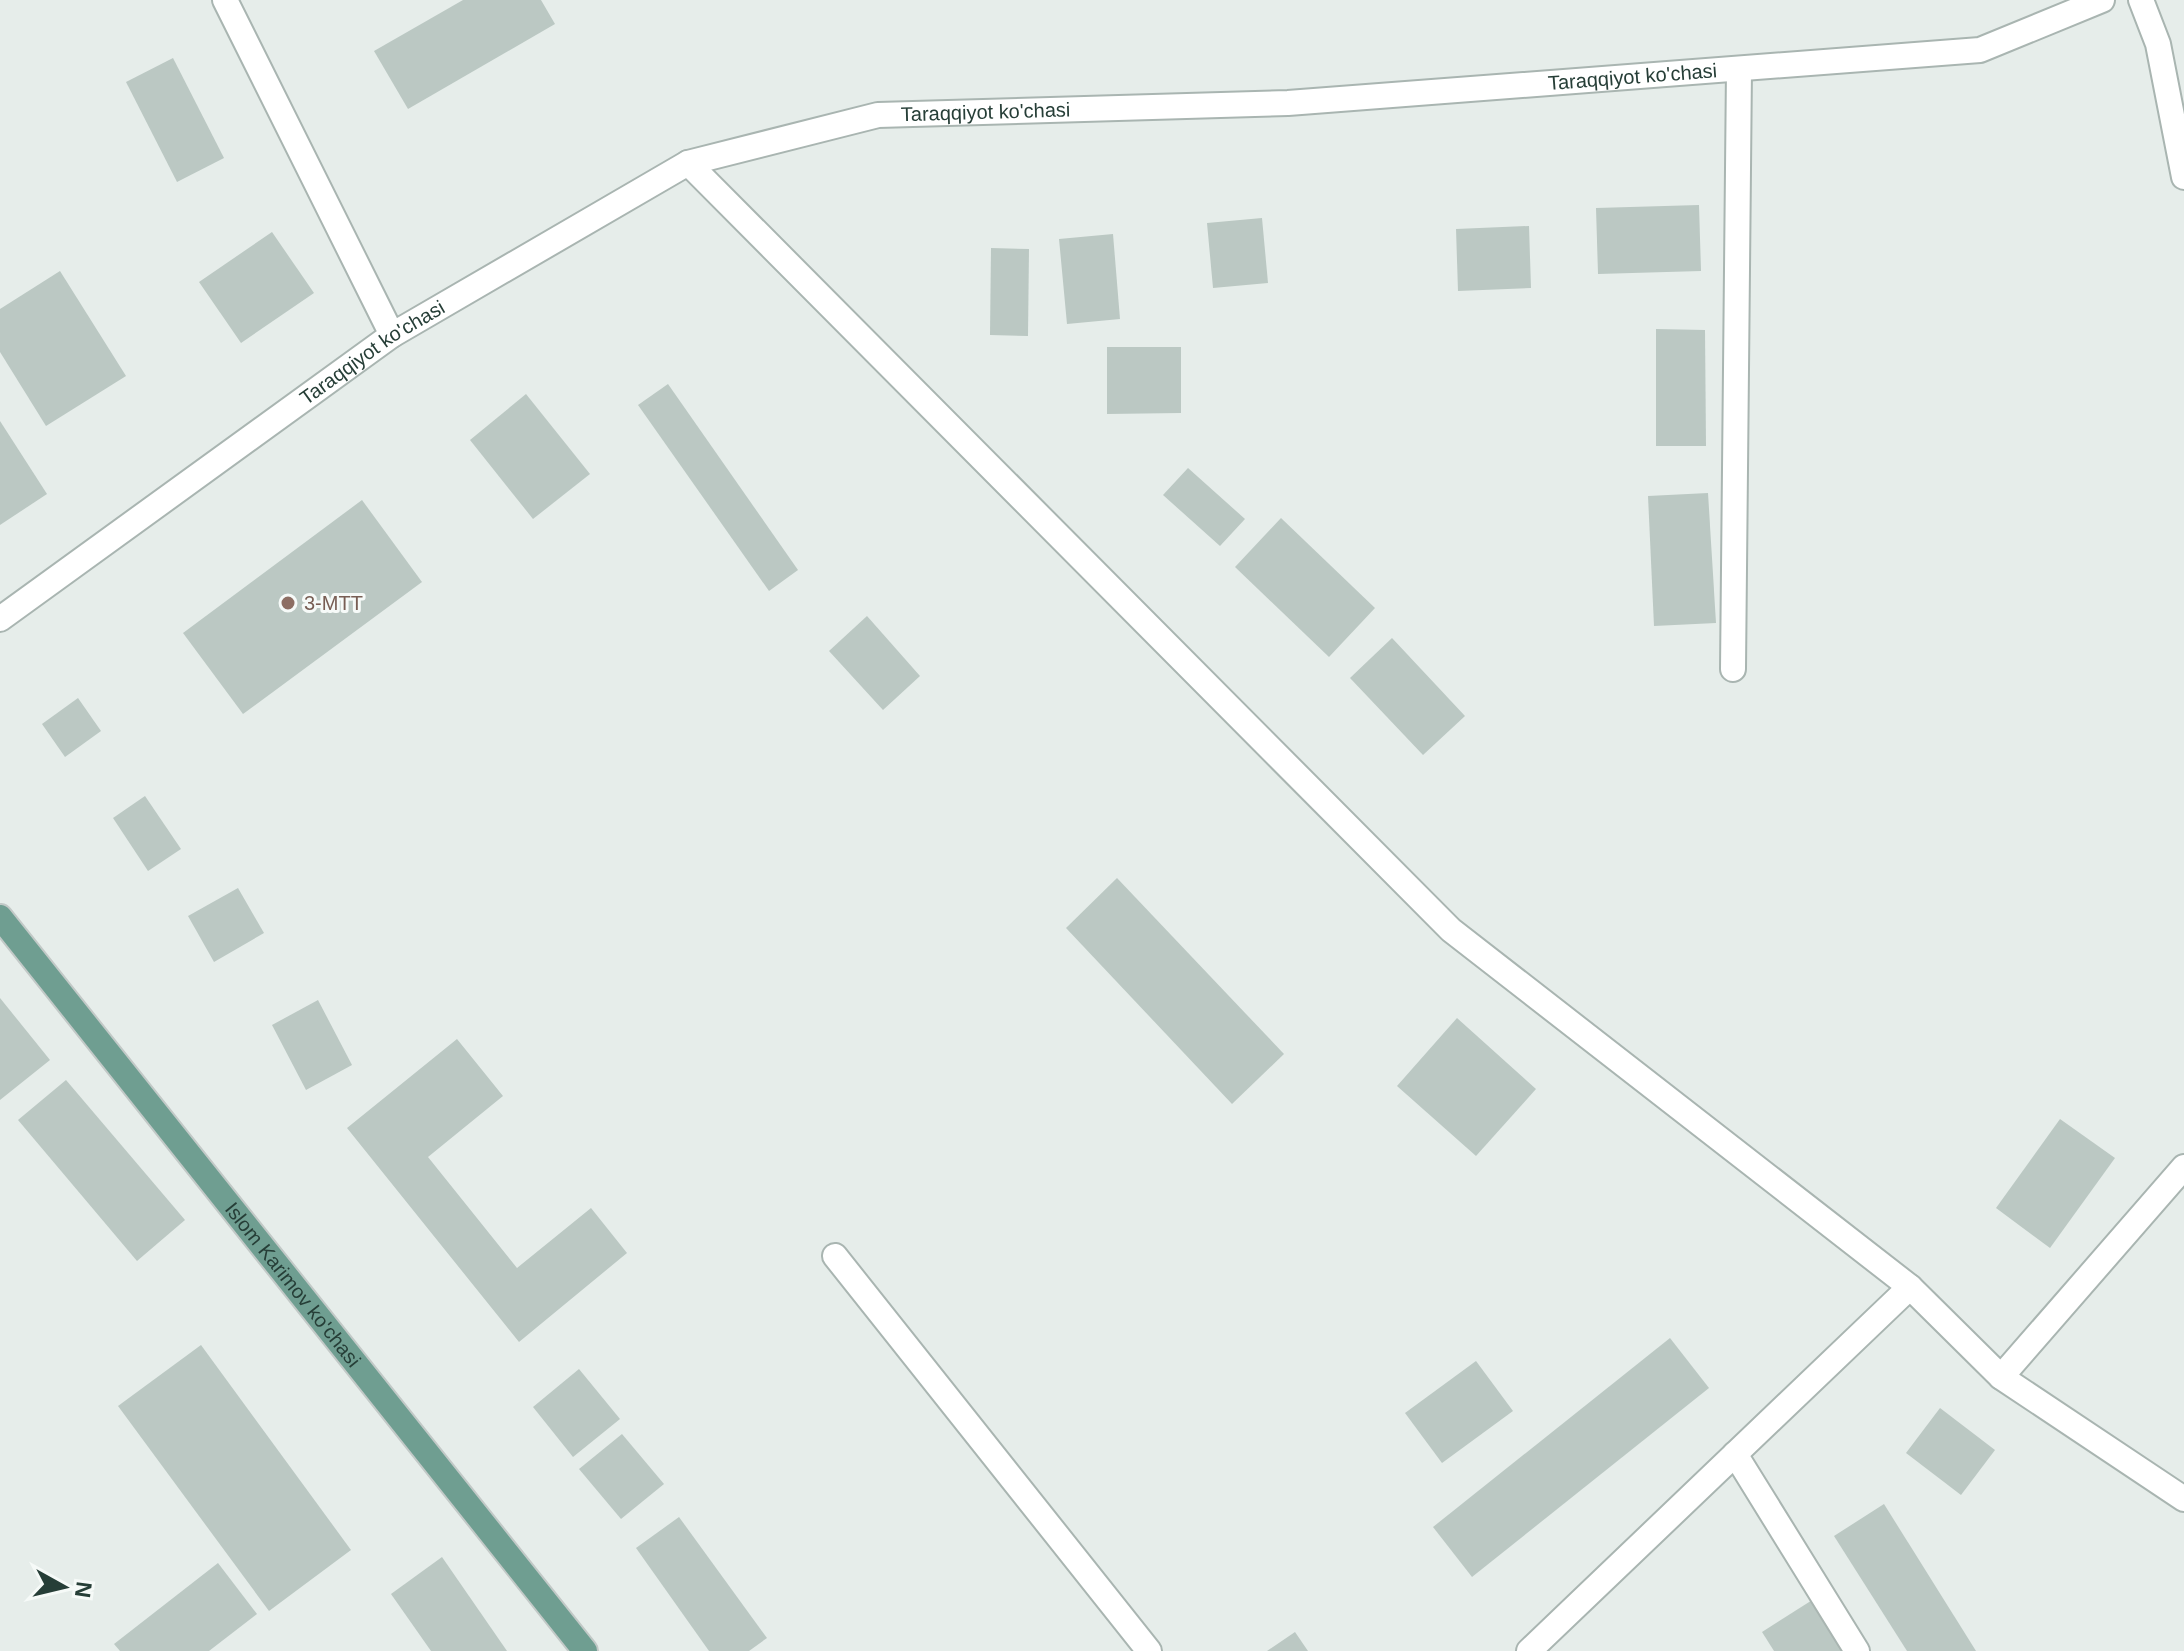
<svg xmlns="http://www.w3.org/2000/svg" width="2184" height="1651" font-family="Arial,sans-serif">
<style>
.building{fill:#bbc8c3}
.lines{fill:none;stroke-linecap:round;stroke-linejoin:round}
.minor-casing{stroke:#a9b5b1;stroke-width:28}
.major-casing{stroke:#c2c9c7;stroke-width:28}
.minor{stroke:#fff;stroke-width:24}
.major{stroke:#6f9e91;stroke-width:24}
.education-dot{fill:#8d6e63;stroke:#f6faf8;stroke-width:3}
.labels{text-anchor:middle;dominant-baseline:central;stroke-width:6;stroke-linejoin:round;paint-order:stroke}
.street-label{font-size:20px;fill:#263e37;stroke:#f6faf8}
.education-label{font-size:20px;fill:#785e54;stroke:#f6faf8;text-anchor:start}
</style>
<rect width="100%" height="100%" fill="#e6edea"/>
<!-- building -->
<g class="building">
<polygon points="463,0 541,0 555,24 408,109 374,51"/>
<polygon points="173,58 224,158 177,182 126,82"/>
<polygon points="1699,205 1701,271 1598,274 1596,208"/>
<polygon points="1262,218 1268,283 1213,288 1207,223"/>
<polygon points="1529,226 1531,288 1458,291 1456,229"/>
<polygon points="272,232 314,293 241,343 199,282"/>
<polygon points="1113,234 1120,319 1067,324 1059,239"/>
<polygon points="991,248 1029,249 1028,336 990,335"/>
<polygon points="60,271 126,376 46,426 0,352 0,309"/>
<polygon points="1656,329 1705,330 1706,446 1656,446"/>
<polygon points="1107,347 1181,347 1181,413 1107,414"/>
<polygon points="668,384 798,570 769,591 638,405"/>
<polygon points="526,394 590,474 533,519 470,440"/>
<polygon points="0,421 47,494 0,525"/>
<polygon points="1188,468 1245,519 1220,546 1163,495"/>
<polygon points="1708,493 1716,623 1654,626 1648,496"/>
<polygon points="362,500 422,582 243,714 183,633"/>
<polygon points="1281,518 1375,608 1329,657 1235,567"/>
<polygon points="867,616 920,676 883,710 829,651"/>
<polygon points="1392,638 1465,716 1423,755 1350,678"/>
<polygon points="78,698 101,731 65,757 42,724"/>
<polygon points="145,796 181,849 148,871 113,818"/>
<polygon points="1117,878 1284,1054 1232,1104 1066,928"/>
<polygon points="238,888 264,933 214,962 188,916"/>
<polygon points="0,998 50,1060 0,1100"/>
<polygon points="318,1000 352,1065 306,1090 272,1025"/>
<polygon points="1457,1018 1536,1089 1476,1156 1397,1086"/>
<polygon points="457,1039 503,1096 428,1157 517,1268 591,1208 627,1253 519,1342 347,1128"/>
<polygon points="66,1080 185,1220 137,1261 18,1120"/>
<polygon points="2060,1119 2115,1158 2050,1248 1996,1208"/>
<polygon points="1670,1338 1709,1388 1472,1577 1433,1527"/>
<polygon points="201,1345 351,1550 269,1611 118,1406"/>
<polygon points="1476,1361 1513,1411 1442,1463 1405,1413"/>
<polygon points="579,1369 620,1419 573,1457 533,1407"/>
<polygon points="1940,1408 1995,1450 1961,1495 1906,1453"/>
<polygon points="622,1434 664,1484 621,1519 579,1469"/>
<polygon points="1884,1504 1976,1651 1907,1651 1834,1536"/>
<polygon points="679,1517 767,1638 749,1651 709,1651 636,1548"/>
<polygon points="442,1557 507,1651 431,1651 391,1594"/>
<polygon points="218,1563 257,1614 209,1651 120,1651 114,1644"/>
<polygon points="1817,1597 1850,1651 1774,1651 1762,1632"/>
<polygon points="1295,1632 1308,1651 1267,1651"/>
</g>
<g class="lines">
<!-- minor casing -->
<g class="minor-casing">
<g id="minor">
<polyline points="225,0 392,335"/>
<polyline points="2141,0 2158,44 2184,177"/>
<polyline points="688,163 1451,930 1910,1287 2001,1377 2184,1499"/>
<path id="s1" d="M0,619l392,-284 296,-172 190,-48 410,-12 692,-53 122,-50"/>
<polyline points="1733,669 1739,69"/>
<polyline points="835,1256 1149,1651"/>
<polyline points="2001,1377 2184,1167"/>
<polyline points="1735,1454 1857,1651"/>
<polyline points="1529,1651 1910,1287"/>
</g>
</g>
<!-- major casing -->
<g class="major-casing">
<g id="major">
<path id="s2" d="M0,917l585,734"/>
</g>
</g>
<!-- minor -->
<use href="#minor" class="minor"/>
<!-- major -->
<use href="#major" class="major"/>
</g>
<!-- markers -->
<circle class="education-dot" cx="288" cy="603" r="8"/>
<g class="labels">
<!-- street labels -->
<g class="street-label">
<text stroke="none"><textPath href="#s1" startOffset="1778">Taraqqiyot ko'chasi</textPath></text>
<text stroke="none"><textPath href="#s1" startOffset="1130">Taraqqiyot ko'chasi</textPath></text>
<text stroke="none"><textPath href="#s1" startOffset="458">Taraqqiyot ko'chasi</textPath></text>
<text stroke="none"><textPath href="#s2" startOffset="470">Islom Karimov ko'chasi</textPath></text>
</g>
<!-- education labels -->
<g class="education-label">
<text x="304" y="603">3-MTT</text>
</g>
</g>
<!-- north arrow -->
<g transform="translate(64 1587) rotate(98)" stroke="#f6faf8" stroke-width="6" paint-order="stroke">
<path d="M0-6L14 30L0 20L-14 30Z" fill="#263e37"/>
<text y="-12" font-size="22" font-weight="bold" text-anchor="middle" fill="#263e37">N</text>
</g>
</svg>
